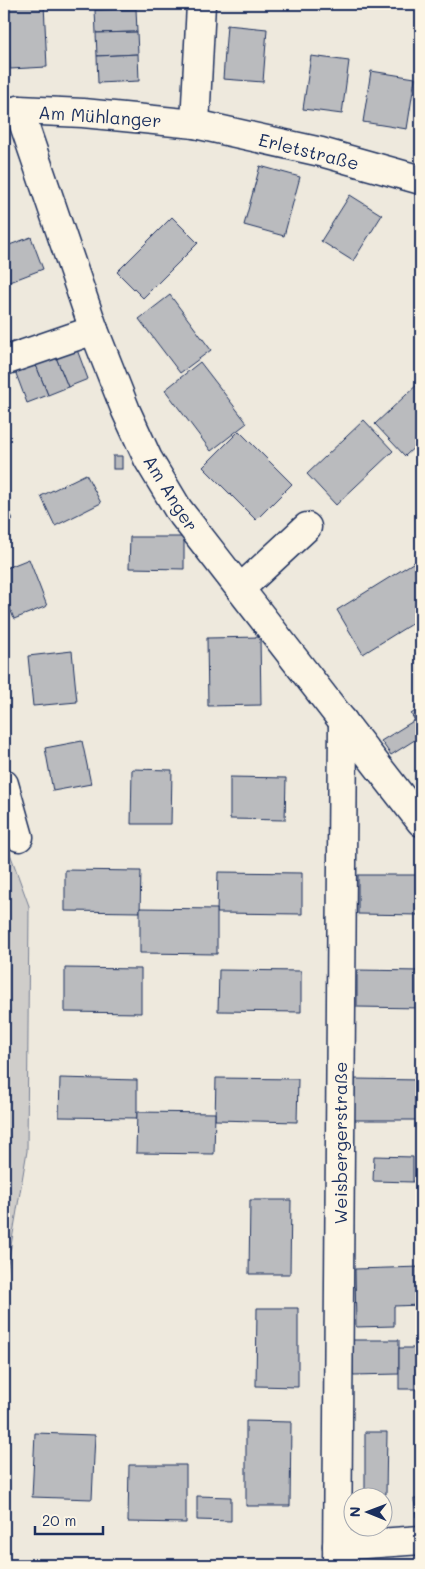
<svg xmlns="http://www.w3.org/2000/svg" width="425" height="1569" font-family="Mali,sans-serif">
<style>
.green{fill:#cfcdca;stroke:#757e94}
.building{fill:#babbbe;stroke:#1b2f5e}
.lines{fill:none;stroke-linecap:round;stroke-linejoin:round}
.minor-casing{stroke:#1b2f5e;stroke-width:31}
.minor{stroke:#fcf5e5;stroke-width:28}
.labels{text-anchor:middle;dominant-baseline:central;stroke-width:4;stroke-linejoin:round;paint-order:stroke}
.street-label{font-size:18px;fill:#1b2f5e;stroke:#fcf5e5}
</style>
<rect width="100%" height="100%" fill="#eee9dd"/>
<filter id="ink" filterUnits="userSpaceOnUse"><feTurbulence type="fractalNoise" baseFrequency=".02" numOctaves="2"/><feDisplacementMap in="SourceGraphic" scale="10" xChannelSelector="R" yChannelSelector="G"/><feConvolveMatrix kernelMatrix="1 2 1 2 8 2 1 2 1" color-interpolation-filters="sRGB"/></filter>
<g filter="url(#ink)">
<!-- green -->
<polygon class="green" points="4,837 29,906 27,1151 4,1287"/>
<!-- building -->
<g class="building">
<polygon points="7,4 44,4 47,67 10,69"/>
<polygon points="95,4 136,4 136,9 95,10"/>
<polygon points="136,9 137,32 96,33 95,10"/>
<polygon points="227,25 267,29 263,82 223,79"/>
<polygon points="137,32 138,54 97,56 96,33"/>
<polygon points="138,54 139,81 98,83 97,56"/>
<polygon points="311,56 349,61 342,114 303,109"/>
<polygon points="371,71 415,78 407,129 363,122"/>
<polygon points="260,166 300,177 284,236 244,225"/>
<polygon points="350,195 382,215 353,261 321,241"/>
<polygon points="172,217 198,243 143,298 117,272"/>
<polygon points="31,237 43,269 4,284 4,247"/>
<polygon points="170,295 211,350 180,373 139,319"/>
<polygon points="76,347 88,379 68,387 55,355"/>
<polygon points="55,355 68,387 48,395 35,363"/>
<polygon points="200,362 247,423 211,451 165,390"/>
<polygon points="35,363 48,395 27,403 15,371"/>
<polygon points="421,381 421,441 405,456 375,424"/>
<polygon points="364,420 393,451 336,505 307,474"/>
<polygon points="239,431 292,484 256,520 203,467"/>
<rect x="113" y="456" width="9" height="13"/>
<polygon points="86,474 101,503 55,526 41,496"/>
<polygon points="4,502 13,519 4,524"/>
<polygon points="130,537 184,537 184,569 129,568"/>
<polygon points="421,558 421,618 363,654 337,610"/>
<polygon points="29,559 47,606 14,619 4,593 4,569"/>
<polygon points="260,637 261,705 208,706 207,638"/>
<polygon points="72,651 77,702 33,706 28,656"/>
<polygon points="421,707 421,730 411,714"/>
<polygon points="415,720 421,730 421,736 391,755 381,741"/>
<polygon points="82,741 91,784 53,791 45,748"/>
<polygon points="132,769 172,770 171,824 131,824"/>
<polygon points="230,777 286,778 285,820 230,819"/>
<polygon points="421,780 421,794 415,784"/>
<polygon points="65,870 141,871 140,912 65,911"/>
<polygon points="218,872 302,873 302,914 217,913"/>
<polygon points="358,875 421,875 421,915 358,914"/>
<polygon points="140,908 217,909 217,954 140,953"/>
<polygon points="65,968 141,969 141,1013 65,1012"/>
<polygon points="219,970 301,971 301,1012 218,1011"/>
<polygon points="357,970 421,971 421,1008 357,1007"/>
<polygon points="60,1078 137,1080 137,1118 59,1117"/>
<polygon points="216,1078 298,1079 297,1122 215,1120"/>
<polygon points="355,1079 421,1080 421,1120 354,1120"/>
<polygon points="137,1112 215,1113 214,1154 136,1153"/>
<polygon points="374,1156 413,1157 413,1182 373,1181"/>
<polygon points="250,1200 291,1200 290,1274 249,1274"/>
<polygon points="421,1267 421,1305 394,1306 394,1326 356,1327 355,1269"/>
<polygon points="257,1308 298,1308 298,1387 256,1386"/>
<polygon points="353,1340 399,1340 399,1374 353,1375"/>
<rect x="399" y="1348" width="22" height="41"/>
<polygon points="246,1421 291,1422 290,1506 246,1506"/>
<polygon points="365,1432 387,1432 386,1494 365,1494"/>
<polygon points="35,1433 95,1435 92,1499 32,1497"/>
<polygon points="129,1465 186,1465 186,1523 128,1522"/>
<polygon points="197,1496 231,1497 231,1521 197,1520"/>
<polygon points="414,1499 421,1499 421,1517 416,1517"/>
</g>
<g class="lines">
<!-- minor casing -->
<g class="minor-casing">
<g id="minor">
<polyline points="19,110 94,330 126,411 148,459 178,509 421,822"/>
<polyline points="4,113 19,110 83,113 195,124 321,152 421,180"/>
<polyline points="195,124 201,4"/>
<polyline points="4,361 94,330"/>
<polyline points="240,589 307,527"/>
<polyline points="4,784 19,837"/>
<polyline points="337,1546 421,1540"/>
<polyline points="337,1565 343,721"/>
</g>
</g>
<!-- minor -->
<use href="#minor" class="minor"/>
</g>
</g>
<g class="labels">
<!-- street labels -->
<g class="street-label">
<text transform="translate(100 116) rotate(4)">Am Mühlanger</text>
<text transform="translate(309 151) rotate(14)">Erletstraße</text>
<text transform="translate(171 493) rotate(58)">Am Anger</text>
<text transform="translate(340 1143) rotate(-90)">Weisbergerstraße</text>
</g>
</g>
<!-- margin -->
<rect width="425" height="1569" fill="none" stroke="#fcf5e5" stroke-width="20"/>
<rect x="10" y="10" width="405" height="1549" fill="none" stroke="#1b2f5e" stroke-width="2" filter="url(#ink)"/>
<!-- north arrow -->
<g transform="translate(368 1512) rotate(271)"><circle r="24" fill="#fcf5e5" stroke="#a2a6af"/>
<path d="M0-4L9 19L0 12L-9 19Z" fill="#1b2f5e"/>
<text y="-8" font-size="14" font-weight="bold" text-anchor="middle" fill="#1b2f5e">N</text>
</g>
<!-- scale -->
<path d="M35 1526v8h68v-8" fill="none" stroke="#1b2f5e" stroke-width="2.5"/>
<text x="42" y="1526" font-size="15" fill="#1b2f5e" stroke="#fcf5e5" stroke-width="4" paint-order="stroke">20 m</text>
</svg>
